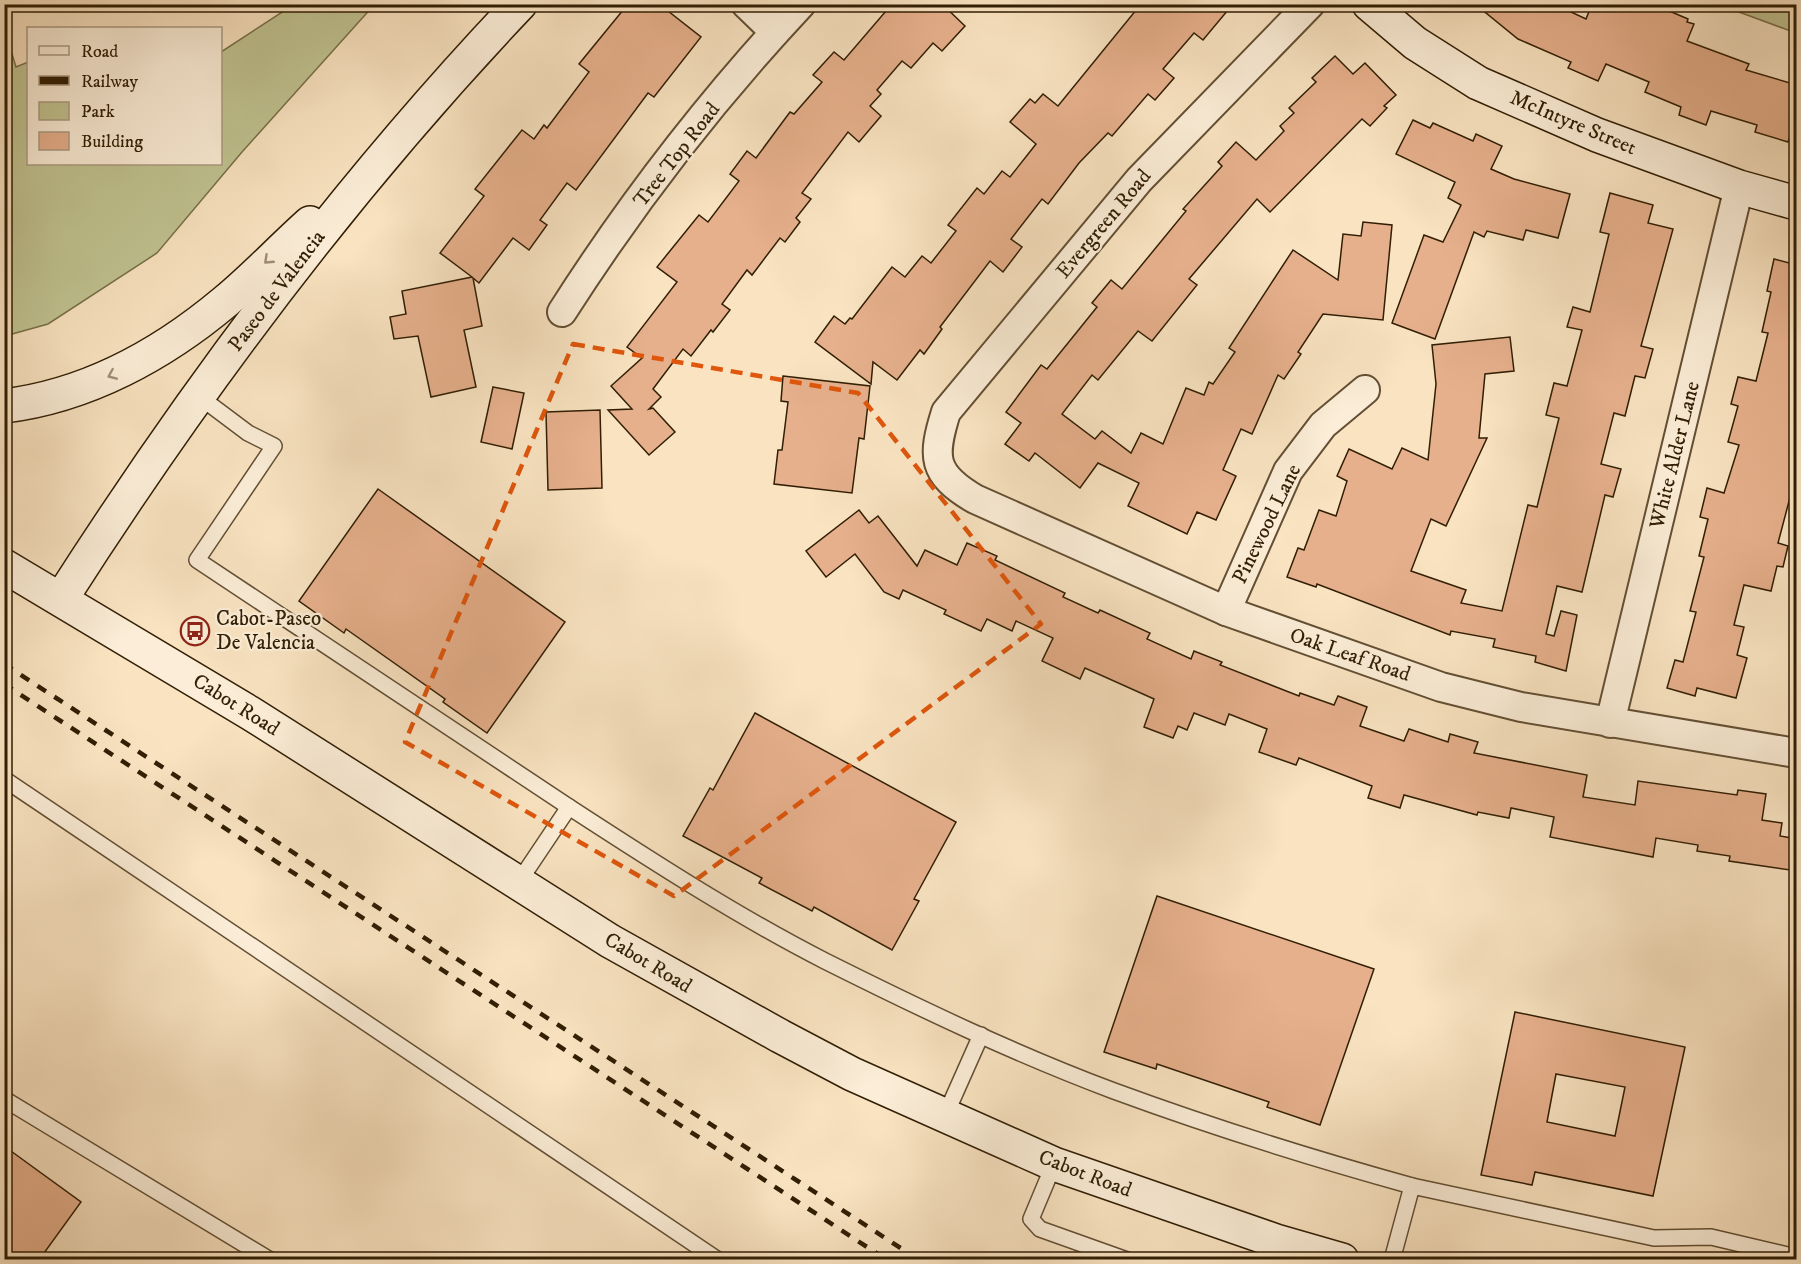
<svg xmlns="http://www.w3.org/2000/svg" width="1801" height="1264" font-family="'IM FELL DW Pica',serif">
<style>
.green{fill:#c0c391;stroke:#78704a;stroke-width:1.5}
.building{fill:#e6b08c;stroke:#311e04;stroke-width:1.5;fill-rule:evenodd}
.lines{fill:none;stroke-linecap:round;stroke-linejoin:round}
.lane-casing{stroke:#634f33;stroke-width:18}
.street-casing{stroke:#634f33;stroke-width:32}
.secondary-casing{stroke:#311e04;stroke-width:36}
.lane{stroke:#fbedd7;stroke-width:15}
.street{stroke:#fbedd7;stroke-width:28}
.secondary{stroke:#fbedd7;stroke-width:33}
.rail{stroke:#311e04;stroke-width:4.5;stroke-dasharray:10 10;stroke-linecap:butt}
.oneway{stroke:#a09078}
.marked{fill:none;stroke:#df560c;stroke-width:4.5;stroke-dasharray:12 8;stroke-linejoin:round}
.labels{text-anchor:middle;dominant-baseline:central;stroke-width:4.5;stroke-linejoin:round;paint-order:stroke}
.street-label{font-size:21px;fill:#311e04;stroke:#fbedd7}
.poi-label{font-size:21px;fill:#311e04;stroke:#fbedd7;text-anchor:start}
</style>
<rect width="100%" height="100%" fill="#f9e3c1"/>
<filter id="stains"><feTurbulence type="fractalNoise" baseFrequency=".00333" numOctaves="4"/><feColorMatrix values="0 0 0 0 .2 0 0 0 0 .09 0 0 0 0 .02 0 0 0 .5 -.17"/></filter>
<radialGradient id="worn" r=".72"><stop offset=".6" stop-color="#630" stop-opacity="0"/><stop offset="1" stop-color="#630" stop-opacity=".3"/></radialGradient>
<!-- green -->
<g class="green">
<polygon points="293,5 374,5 242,152 157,253 48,324 5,336 5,31 16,67 28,62 28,164 220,164 221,52"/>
<polygon points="1720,5 1796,5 1796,33"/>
</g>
<!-- building -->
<g class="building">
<polygon points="628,4 659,4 701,37 654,97 648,93 576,190 567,183 540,220 547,225 529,250 513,238 479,283 473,278 482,326 464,330 476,387 431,397 418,336 394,339 390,317 406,314 402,291 472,277 440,253 484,196 475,189 522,130 534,139 544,125 547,128 589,72 579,64"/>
<polygon points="892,4 942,4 965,26 942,51 933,43 911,68 902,61 877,90 881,94 870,106 881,116 859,142 848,132 802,193 811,199 796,218 800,222 785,242 780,238 752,275 747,270 722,304 730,310 713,332 711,330 691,356 683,349 653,389 661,397 649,409 653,408 675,432 649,455 608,410 632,409 611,386 642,358 627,347 677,282 657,267 699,215 708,222 739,181 730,174 747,151 756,158 790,112 794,114 822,82 813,75 834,52 844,60"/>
<polygon points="1141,4 1233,4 1203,40 1194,33 1163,69 1174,78 1155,100 1148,94 1112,136 1108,133 1079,163 1048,204 1042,199 1011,239 1022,247 1003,272 990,261 940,327 942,329 924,354 920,350 897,380 873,362 871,384 815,342 834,316 845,324 850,318 852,319 892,267 905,277 922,256 931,263 956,231 948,225 977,188 984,194 1002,171 1010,177 1036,144 1010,122 1030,99 1035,103 1043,94 1058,106"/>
<polygon points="1475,4 1554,4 1586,19 1592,4 1653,4 1688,19 1687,22 1694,24 1687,41 1749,64 1746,70 1797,85 1797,114 1788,142 1755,132 1757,125 1711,111 1706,125 1679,115 1681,107 1645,92 1649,82 1606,64 1598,81 1568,68 1571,62 1518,39"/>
<polygon points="1335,56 1353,74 1365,63 1396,95 1384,106 1387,108 1370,126 1362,119 1270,212 1257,199 1189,279 1197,285 1152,341 1138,331 1098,380 1092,375 1062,414 1095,439 1102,431 1131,453 1141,433 1163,444 1186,388 1204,395 1209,382 1213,384 1235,352 1229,348 1293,250 1338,280 1343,234 1361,236 1363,222 1392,225 1383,320 1323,314 1298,352 1301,354 1284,379 1278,375 1252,434 1241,429 1223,470 1236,476 1216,520 1197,512 1187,534 1128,506 1139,483 1098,463 1080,488 1035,453 1029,461 1005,444 1021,423 1006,412 1041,365 1047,369 1097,307 1092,303 1111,280 1122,289 1186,211 1183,209 1222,166 1218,162 1236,142 1256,160 1284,131 1280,126 1294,113 1289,108 1316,82 1312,78"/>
<polygon points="1413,120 1430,128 1433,123 1473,141 1476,134 1502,146 1491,169 1514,179 1570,194 1558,238 1526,230 1523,240 1487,231 1484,237 1474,232 1435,339 1392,323 1424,235 1443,242 1461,205 1448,198 1455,182 1396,154"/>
<polygon points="1610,193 1653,205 1648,223 1673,229 1641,346 1653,349 1645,378 1635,376 1625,416 1614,413 1601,464 1621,469 1613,497 1605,495 1582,592 1557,586 1546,634 1554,636 1561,611 1577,615 1566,671 1535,662 1536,656 1493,647 1495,639 1451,631 1450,635 1317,584 1316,587 1287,577 1298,548 1304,550 1319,510 1336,516 1347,481 1337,476 1349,449 1392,469 1402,448 1428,460 1436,384 1432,345 1510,337 1514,371 1485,374 1479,438 1487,438 1446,526 1431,519 1411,571 1466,590 1461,603 1502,611 1528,505 1537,507 1559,418 1546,415 1554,383 1567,386 1582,330 1567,327 1573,307 1590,312 1609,234 1600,232"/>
<polygon points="1774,259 1797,265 1797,471 1778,543 1788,546 1783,567 1777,566 1771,591 1744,585 1734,625 1744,627 1737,655 1747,658 1736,698 1697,688 1695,696 1667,688 1675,660 1683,662 1696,612 1690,611 1704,557 1699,556 1708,519 1700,517 1707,488 1724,493 1739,445 1728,442 1738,406 1731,404 1738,377 1756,381 1768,333 1762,332 1771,292 1767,291"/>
<polygon points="783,376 870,386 864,439 859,438 852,493 774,484 778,450 782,450 788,402 781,401"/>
<polygon points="493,387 524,393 512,449 481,442"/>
<polygon points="600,410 602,488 548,490 546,412"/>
<polygon points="378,489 565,622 487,733 443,702 445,699 346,629 344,633 299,601"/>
<polygon points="859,510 869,523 878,516 917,566 925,550 957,565 967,543 997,556 995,560 1065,593 1063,597 1098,613 1100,610 1150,633 1147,639 1191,659 1194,651 1222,662 1220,665 1299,696 1300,693 1334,705 1338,696 1367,707 1360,726 1404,741 1409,729 1448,742 1450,734 1478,742 1474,753 1587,775 1583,797 1635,805 1638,781 1737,795 1738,790 1766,794 1762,820 1782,823 1780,836 1797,839 1797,871 1729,861 1730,856 1697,851 1698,845 1656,838 1653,857 1550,837 1554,817 1511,808 1509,818 1478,812 1477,815 1404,795 1400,808 1368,798 1372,786 1299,758 1296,765 1259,752 1267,729 1229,714 1225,725 1194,713 1187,730 1178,726 1173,738 1144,727 1154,699 1085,668 1080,679 1042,661 1053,638 1016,621 1012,631 987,619 981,631 944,614 946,610 903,590 899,599 884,592 855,554 826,577 806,551"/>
<polygon points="755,713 956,822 914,899 919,901 892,950 814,907 812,911 759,883 762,878 683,836 710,788 713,790"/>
<polygon points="1157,896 1374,969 1320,1125 1267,1107 1269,1102 1157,1064 1156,1069 1104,1052"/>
<path d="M1515,1012l170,35 -32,149 -118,-24 -3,13 -51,-10zM1556,1074l69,13 -10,49 -68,-14z"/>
<polygon points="4,1146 81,1202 39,1260 4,1260"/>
</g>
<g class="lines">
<!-- lane casing -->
<g class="lane-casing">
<g id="lane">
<path d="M200,397l48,36 26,13 -77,114 372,247c83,54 168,109 256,154 94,47 190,93 289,130 98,36 197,67 298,95"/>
<polyline points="4,779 718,1260"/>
<polyline points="518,883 569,807"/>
<polyline points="4,1099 270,1260"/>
<polyline points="945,1116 981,1035"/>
<polyline points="1054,1164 1031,1219 1040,1229 1127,1260"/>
<polyline points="1392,1260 1412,1186 1654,1238 1711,1237 1796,1257"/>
</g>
</g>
<!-- street casing -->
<g class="street-casing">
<g id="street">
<polyline points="746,4 775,32"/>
<path d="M1310,4l-171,176 -193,232c-14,45 -14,62 29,87l251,112 215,76 80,20 275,46"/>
<path d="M562,312c69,-108 151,-214 239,-308"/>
<polyline points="1226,611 1288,471 1323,425 1365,390"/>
<polyline points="1610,723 1739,187"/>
</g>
</g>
<!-- secondary casing -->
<g class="secondary-casing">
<g id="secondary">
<polyline points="1369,4 1415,43 1478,83 1597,135 1739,187 1796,203"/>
<path d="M4,406c83,-10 159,-52 222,-105 29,-24 56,-53 84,-78"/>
<polyline points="4,566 250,713 610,941 780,1036 852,1074 1054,1164 1276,1241 1342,1260"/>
<path d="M61,599c135,-211 286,-413 459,-595"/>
</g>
</g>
<!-- lane -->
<use href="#lane" class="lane"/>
<!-- street -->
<use href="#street" class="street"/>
<!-- secondary -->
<use href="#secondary" class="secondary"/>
<!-- rail -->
<g class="rail">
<polyline points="4,664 919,1260"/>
<polyline points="4,684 887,1260"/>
</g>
</g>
<!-- one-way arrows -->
<defs><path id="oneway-chevron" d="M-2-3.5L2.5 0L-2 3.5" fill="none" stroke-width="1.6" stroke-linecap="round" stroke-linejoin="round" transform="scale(1.5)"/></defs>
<g class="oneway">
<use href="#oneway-chevron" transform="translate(268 260) rotate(137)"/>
<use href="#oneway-chevron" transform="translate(112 375) rotate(157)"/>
</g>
<!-- marked area -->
<path class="marked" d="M573,344l285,49 183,231 -367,272 -269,-154z"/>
<!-- icons -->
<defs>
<g id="bus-ring" transform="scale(1.5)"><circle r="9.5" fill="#fbedd7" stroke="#8f2418" stroke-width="1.5"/><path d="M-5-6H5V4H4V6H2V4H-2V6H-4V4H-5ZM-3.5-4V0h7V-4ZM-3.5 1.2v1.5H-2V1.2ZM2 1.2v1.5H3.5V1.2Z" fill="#8f2418"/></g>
</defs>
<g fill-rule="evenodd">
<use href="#bus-ring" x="195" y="631"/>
</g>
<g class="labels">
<!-- street labels -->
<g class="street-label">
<text transform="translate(1573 123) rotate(23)">McIntyre Street</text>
<text transform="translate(677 155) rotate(-52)">Tree Top Road</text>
<text transform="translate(1104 224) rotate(-50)">Evergreen Road</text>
<text transform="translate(277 291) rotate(-53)">Paseo de Valencia</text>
<text transform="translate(1675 455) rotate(-76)">White Alder Lane</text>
<text transform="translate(1267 524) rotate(-64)">Pinewood Lane</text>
<text transform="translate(1350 655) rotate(19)">Oak Leaf Road</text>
<text transform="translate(236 705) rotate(32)">Cabot Road</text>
<text transform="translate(648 963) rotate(31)">Cabot Road</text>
<text transform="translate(1085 1174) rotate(21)">Cabot Road</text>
</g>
<!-- poi labels -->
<g class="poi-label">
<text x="216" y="619">Cabot-Paseo<tspan x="216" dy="24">De Valencia</tspan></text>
</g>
</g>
<!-- margin -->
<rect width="1801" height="1264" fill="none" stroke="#f9e3c1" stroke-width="24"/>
<rect x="6" y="6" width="1789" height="1252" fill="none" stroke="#311e04" stroke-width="3"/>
<rect x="12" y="12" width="1777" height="1240" fill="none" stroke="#311e04" stroke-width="1.5"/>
<!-- legend -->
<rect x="27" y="27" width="195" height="138" fill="#fbedd7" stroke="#aa9a83" stroke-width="1.5"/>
<rect x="39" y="46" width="30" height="9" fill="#fbedd7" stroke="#aa9a83" stroke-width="1.5"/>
<text x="81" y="57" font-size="18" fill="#311e04">Road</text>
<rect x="39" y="76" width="30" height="9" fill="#311e04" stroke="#aa9a83" stroke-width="1.5"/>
<text x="81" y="87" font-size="18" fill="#311e04">Railway</text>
<rect x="39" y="102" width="30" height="18" fill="#c0c391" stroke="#aa9a83" stroke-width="1.5"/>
<text x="81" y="117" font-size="18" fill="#311e04">Park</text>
<rect x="39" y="132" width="30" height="18" fill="#e6b08c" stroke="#aa9a83" stroke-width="1.5"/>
<text x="81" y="147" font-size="18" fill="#311e04">Building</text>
<rect width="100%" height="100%" filter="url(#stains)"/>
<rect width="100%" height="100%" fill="url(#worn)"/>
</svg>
